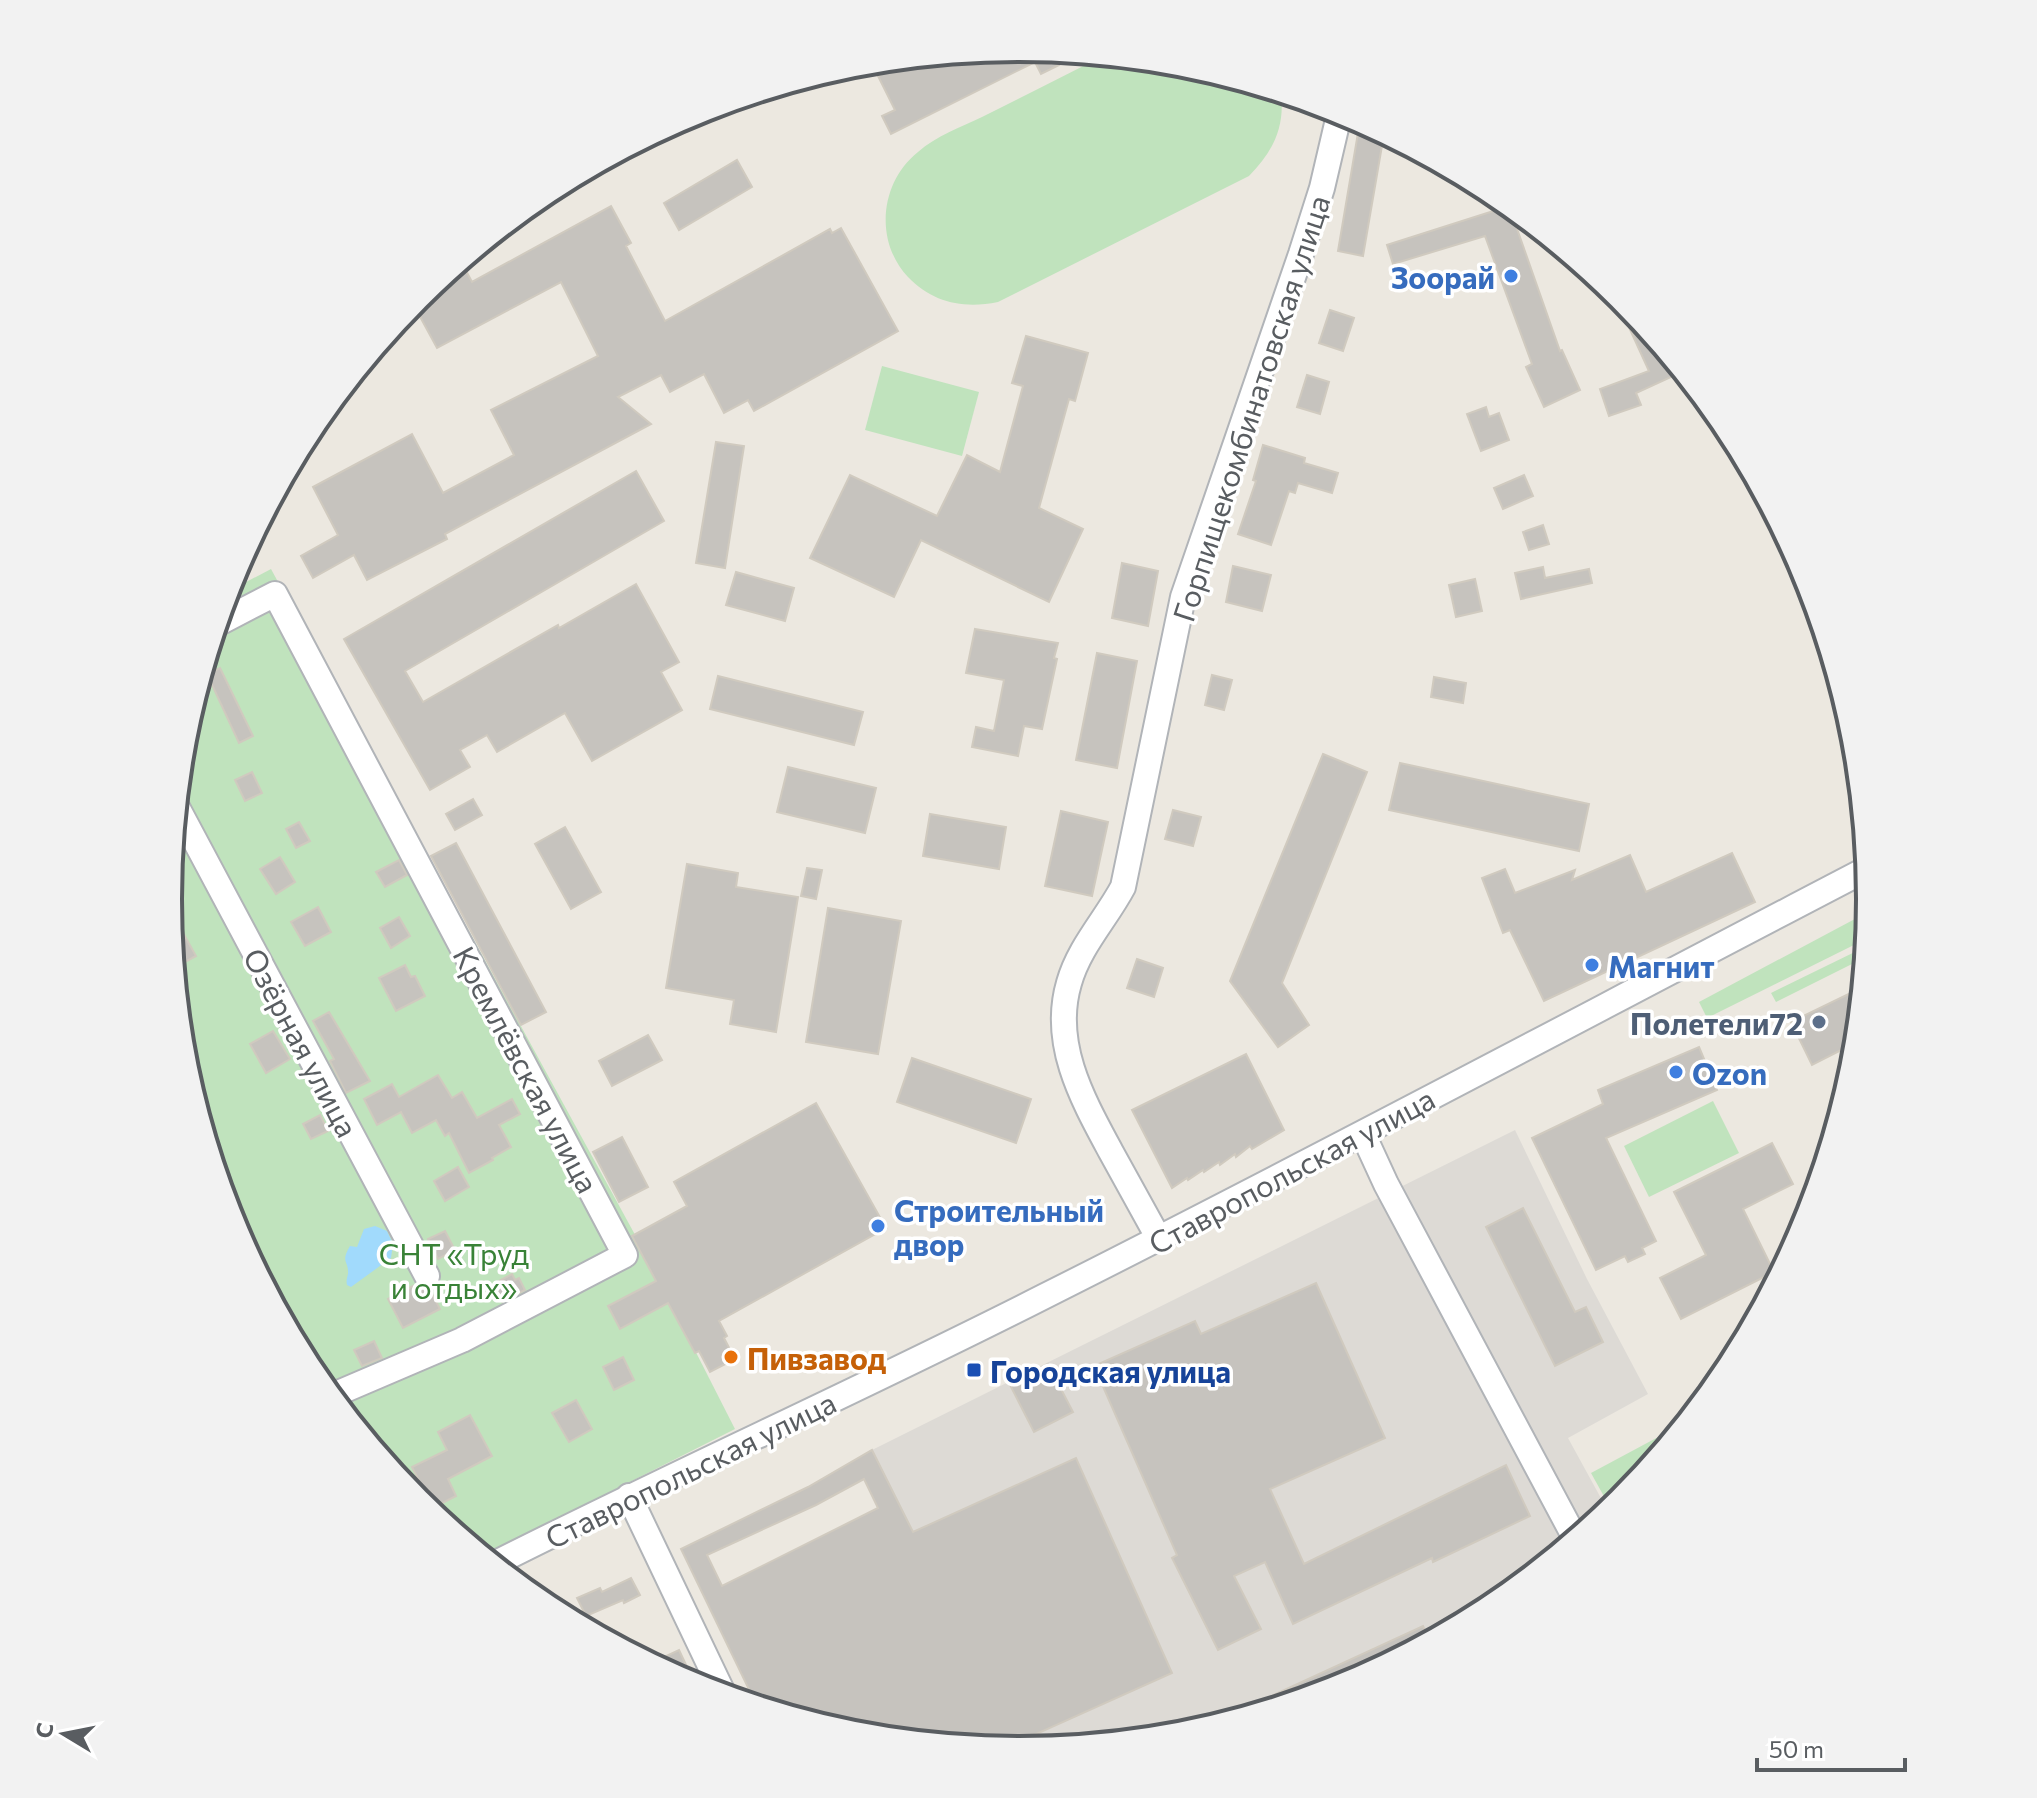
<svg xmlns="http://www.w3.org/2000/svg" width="2037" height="1798" font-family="Commissioner,sans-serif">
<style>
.industrial{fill:#dddad5}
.green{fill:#c0e3bd}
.water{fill:#a1dafc}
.building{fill:#c6c3be;stroke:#d0cabf;stroke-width:2;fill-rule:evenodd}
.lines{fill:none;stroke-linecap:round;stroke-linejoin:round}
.minor-casing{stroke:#b1b4b8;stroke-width:28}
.minor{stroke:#fff;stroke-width:24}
.shop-dot{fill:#3f7fe0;stroke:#fff;stroke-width:3}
.service-dot{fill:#5c6f8a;stroke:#fff;stroke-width:3}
.food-dot{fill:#e8710a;stroke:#fff;stroke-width:3}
.transit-dot{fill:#1a4fb4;stroke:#fff;stroke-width:3}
.labels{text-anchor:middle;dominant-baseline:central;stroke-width:7;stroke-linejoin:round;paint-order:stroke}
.shop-label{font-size:30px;font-weight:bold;fill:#366cbe;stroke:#fff;text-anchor:start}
.street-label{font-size:30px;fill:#595d61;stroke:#fff}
.service-label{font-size:30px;font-weight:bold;fill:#4e5e75;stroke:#fff;text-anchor:end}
.park-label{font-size:30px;fill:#398237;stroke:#fff}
.food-label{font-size:30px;font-weight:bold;fill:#c56008;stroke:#fff;text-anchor:start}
.transit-label{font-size:30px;font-weight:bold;fill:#164399;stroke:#fff;text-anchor:start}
.rim{fill:none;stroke:#595d61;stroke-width:4}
</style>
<rect width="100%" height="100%" fill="#ece8e0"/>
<!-- industrial -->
<polygon class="industrial" points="1515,1130 1587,1279 1648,1394 1568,1438 1608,1511 1491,1607 1344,1685 1184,1734 1020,1750 872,1450"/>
<!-- green -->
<g class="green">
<path d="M1103,56l82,8 96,30c4,33 -8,58 -32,82l-251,126c-34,7 -65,1 -90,-25 -34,-36 -28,-95 10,-125 18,-16 43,-25 64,-35 41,-20 81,-41 121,-61z"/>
<polygon points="882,366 979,392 962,456 865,430"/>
<polygon points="271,569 651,1264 735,1429 483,1556 416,1500 311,1371 232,1224 184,1065 168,899 184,733 227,592"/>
<polygon points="1868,912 1866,939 1707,1018 1699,1002"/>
<polygon points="1865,947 1864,958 1776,1002 1771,993"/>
<polygon points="1713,1101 1739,1153 1649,1197 1624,1146"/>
<polygon points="1675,1428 1677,1431 1620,1501 1611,1509 1591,1473"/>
</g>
<!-- water -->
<path class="water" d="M375,1226l12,5 6,13 -2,14 -40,29 -4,-2c-1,-4 0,-7 1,-11 1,-14 -8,-11 2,-28l7,1 7,-18z"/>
<!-- building -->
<g class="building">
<polygon points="1019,48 1057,52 1053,54 1059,65 1041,74 1035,62 891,134 882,116 895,110 878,76 914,58"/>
<polygon points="1360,121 1384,134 1363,256 1338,251"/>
<polygon points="737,160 752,187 679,230 664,203"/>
<polygon points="611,206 631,243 626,246 665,321 830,229 832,233 841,228 898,331 754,411 748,400 724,413 704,374 670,392 661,375 618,397 651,424 445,534 447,539 367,580 354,555 313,578 301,556 338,535 313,487 412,434 443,493 514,455 491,410 598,356 561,282 437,348 412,302 461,261 472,282"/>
<polygon points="1509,206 1560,351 1562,350 1580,390 1544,407 1526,367 1532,364 1485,236 1393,264 1387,245"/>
<polygon points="1621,298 1682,372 1636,393 1641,405 1609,416 1600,389 1649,371 1617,301"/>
<polygon points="1330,310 1354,318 1343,351 1319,343"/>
<polygon points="1026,336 1088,353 1075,401 1069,399 1039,508 1083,529 1049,602 921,540 894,597 810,558 850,475 937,516 967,455 1000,472 1023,386 1012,383"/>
<polygon points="1307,375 1329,382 1320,414 1297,407"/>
<polygon points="1486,407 1489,417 1499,413 1509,440 1481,451 1467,414"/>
<polygon points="716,442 744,446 725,568 696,563"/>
<polygon points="1263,445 1305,458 1304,463 1338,473 1332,493 1298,483 1295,493 1289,491 1271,545 1238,534 1256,481 1253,480"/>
<polygon points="636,471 664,521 405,671 423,702 558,625 559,628 636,584 679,662 661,672 682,710 592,761 565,713 497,752 487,735 460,750 470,767 430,790 344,639"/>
<polygon points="1524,475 1533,496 1503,509 1494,488"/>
<polygon points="1543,525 1549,544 1529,550 1523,532"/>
<polygon points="1122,563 1158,571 1148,626 1112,618"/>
<polygon points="1233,566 1271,575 1262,611 1226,602"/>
<polygon points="1543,567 1545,578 1589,569 1592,583 1521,599 1515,573"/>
<polygon points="736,572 794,588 785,621 726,605"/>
<polygon points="1475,579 1482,611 1456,617 1449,585"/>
<polygon points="975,629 1058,643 1054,658 1057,659 1042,729 1024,726 1018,756 972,747 976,727 994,731 1004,680 966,673"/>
<polygon points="1097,653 1137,661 1117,768 1076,760"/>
<polygon points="220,668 253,736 239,743 207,674"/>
<polygon points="1212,675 1232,680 1224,710 1205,705"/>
<polygon points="718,676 863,712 854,745 710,709"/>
<polygon points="1434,677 1466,683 1463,703 1431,697"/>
<polygon points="1323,754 1367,772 1282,983 1309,1025 1278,1047 1230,981"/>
<polygon points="1400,763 1589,804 1579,851 1389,810"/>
<polygon points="788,767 876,788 865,833 777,812"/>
<polygon points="252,772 262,793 245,801 235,780"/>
<polygon points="473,799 482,815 455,830 446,814"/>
<polygon points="1173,810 1201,817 1193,846 1165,839"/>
<polygon points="1061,811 1108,822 1092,896 1045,886"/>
<polygon points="930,814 1006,827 999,869 923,856"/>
<polygon points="299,822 310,841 296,848 286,829"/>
<polygon points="565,827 601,892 571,909 535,844"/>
<polygon points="456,843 546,1012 521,1025 431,856"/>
<polygon points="1732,853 1755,902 1544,1001 1510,930 1503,933 1482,878 1505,869 1515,893 1575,870 1572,880 1630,855 1646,892"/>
<polygon points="280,857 295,882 276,894 260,869"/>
<polygon points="399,860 407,875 385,887 376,872"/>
<polygon points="687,864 738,873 736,887 798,897 776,1032 730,1024 734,1000 666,988"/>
<polygon points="807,868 822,870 816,899 801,896"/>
<polygon points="318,907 331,932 305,946 291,922"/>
<polygon points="828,908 901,921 878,1054 806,1042"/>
<polygon points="399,917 410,936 391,948 380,928"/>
<polygon points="182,931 196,956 174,968 171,937"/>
<polygon points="1137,959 1163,968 1154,997 1127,988"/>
<polygon points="405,965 411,977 415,976 425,996 396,1011 379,978"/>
<polygon points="1861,988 1855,1043 1812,1065 1791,1022"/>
<polygon points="329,1012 370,1081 346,1093 330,1061 334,1059 313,1021"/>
<polygon points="273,1031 290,1059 266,1073 250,1044"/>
<polygon points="648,1035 662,1060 612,1086 599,1061"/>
<polygon points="1699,1047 1717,1090 1606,1138 1656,1241 1642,1248 1645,1254 1628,1262 1625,1256 1596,1270 1532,1138 1603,1104 1598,1090"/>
<polygon points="1246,1054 1284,1130 1252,1149 1250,1146 1236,1157 1235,1154 1220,1165 1219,1162 1204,1172 1203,1170 1188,1180 1187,1178 1172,1188 1132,1110"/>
<polygon points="912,1058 1031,1099 1016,1143 897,1102"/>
<polygon points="438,1075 452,1098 462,1092 477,1118 512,1099 520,1114 499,1125 511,1147 492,1158 493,1160 469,1173 449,1133 445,1136 436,1120 412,1133 401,1112 377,1125 364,1099 392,1084 399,1097"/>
<polygon points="816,1103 886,1228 719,1321 727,1336 724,1338 735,1359 710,1372 699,1351 695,1353 668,1303 620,1329 608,1306 656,1281 632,1236 687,1206 674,1182"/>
<polygon points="320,1115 328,1131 311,1139 303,1124"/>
<polygon points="622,1137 648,1187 619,1202 593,1152"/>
<polygon points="1772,1143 1793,1184 1743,1209 1774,1272 1681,1319 1660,1278 1706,1255 1674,1192"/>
<polygon points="458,1167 469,1187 445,1201 434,1181"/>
<polygon points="1523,1208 1575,1312 1586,1307 1603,1342 1555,1366 1486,1227"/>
<polygon points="445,1231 455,1250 438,1259 428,1239"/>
<polygon points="512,1274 515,1280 519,1278 525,1290 502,1302 494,1288 499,1285 497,1282"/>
<polygon points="1316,1283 1385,1438 1270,1489 1304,1564 1506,1465 1530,1516 1433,1562 1432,1558 1293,1624 1265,1562 1234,1576 1261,1629 1218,1650 1172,1558 1177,1555 1094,1366 1195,1321 1201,1334"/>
<polygon points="415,1285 420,1289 430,1290 440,1309 403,1328 388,1299"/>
<polygon points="374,1341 382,1358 362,1366 354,1350"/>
<polygon points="623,1357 634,1380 614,1390 603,1367"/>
<polygon points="1048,1364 1073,1412 1034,1432 1009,1383"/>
<polygon points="576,1400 592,1429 569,1442 552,1413"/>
<polygon points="470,1415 492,1456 448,1479 456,1496 433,1508 412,1467 447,1450 438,1432"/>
<path d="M872,1450l41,82 163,-74 96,215 -156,70 2,7 -166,-16 -96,-30 -75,-155 127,-62zM864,1479l14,29 -156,78 -15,-31 109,-50z"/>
<polygon points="631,1578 640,1595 624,1603 623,1600 586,1616 577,1598 600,1588 602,1592"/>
<polygon points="1423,1626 1429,1640 1344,1685 1269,1708 1265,1699"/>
<polygon points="679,1650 696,1686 651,1663"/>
</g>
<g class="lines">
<!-- minor casing -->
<g class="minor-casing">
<g id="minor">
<polyline points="217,624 275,594 625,1255 462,1340 331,1396"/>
<polyline points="177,807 427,1276"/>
<polyline points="1363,1134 1386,1184 1575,1538"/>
<path d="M1159,1239c-16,-29 -32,-58 -48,-87 -28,-52 -60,-108 -42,-169 10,-36 37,-64 54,-96l60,-290 118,-343 21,-66 18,-77"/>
<polyline points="629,1496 724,1695"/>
<path d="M494,1564c182,-92 368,-175 549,-267 277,-139 549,-285 824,-428"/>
</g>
</g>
<!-- minor -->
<use href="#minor" class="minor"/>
</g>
<!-- markers -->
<g class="shop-dot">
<circle cx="1511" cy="276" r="8"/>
<circle cx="1592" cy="965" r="8"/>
<circle cx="1676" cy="1072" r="8"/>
<circle cx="878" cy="1226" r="8"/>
</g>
<circle class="service-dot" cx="1819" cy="1022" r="8"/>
<circle class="food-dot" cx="731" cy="1357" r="8"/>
<rect class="transit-dot" x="966" y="1362" width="16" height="16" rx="4"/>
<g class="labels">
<!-- shop labels -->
<g class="shop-label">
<text x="1495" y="276" text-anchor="end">Зоорай</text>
<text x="1608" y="965">Магнит</text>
<text x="1692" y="1072">Ozon</text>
<text x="894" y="1209">Строительный<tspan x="894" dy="34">двор</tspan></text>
</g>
<!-- street labels -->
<g class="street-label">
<text transform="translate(1250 408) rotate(-72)">Горпищекомбинатовская улица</text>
<text transform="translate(302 1042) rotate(62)">Озёрная улица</text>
<text transform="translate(527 1069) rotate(62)">Кремлёвская улица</text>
<text transform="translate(1291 1170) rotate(-28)">Ставропольская улица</text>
<text transform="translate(690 1469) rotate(-26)">Ставропольская улица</text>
</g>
<!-- service labels -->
<g class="service-label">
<text x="1803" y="1022">Полетели72</text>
</g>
<!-- park labels -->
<g class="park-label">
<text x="454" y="1252">СНТ «Труд<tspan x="454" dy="34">и отдых»</tspan></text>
</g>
<!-- food labels -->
<g class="food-label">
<text x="747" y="1357">Пивзавод</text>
</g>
<!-- transit labels -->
<g class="transit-label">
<text x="990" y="1370">Городская улица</text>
</g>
</g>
<!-- crop -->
<path d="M0 0H2037V1798H0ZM182 899a837 837 0 1 1 1674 0a837 837 0 1 1-1674 0Z" fill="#f2f2f2" fill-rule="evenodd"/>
<path class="rim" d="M182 899a837 837 0 1 1 1674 0a837 837 0 1 1-1674 0Z"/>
<!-- north arrow -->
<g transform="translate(64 1734) rotate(280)" stroke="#ffffff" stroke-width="6" paint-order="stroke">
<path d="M0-6L14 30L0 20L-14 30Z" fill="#595d61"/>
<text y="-12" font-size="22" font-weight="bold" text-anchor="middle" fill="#595d61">С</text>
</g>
<!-- scale -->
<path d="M1757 1758v12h148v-12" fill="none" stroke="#595d61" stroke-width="4"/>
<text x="1769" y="1758" font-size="24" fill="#595d61" stroke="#ffffff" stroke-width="6" paint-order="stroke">50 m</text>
</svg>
